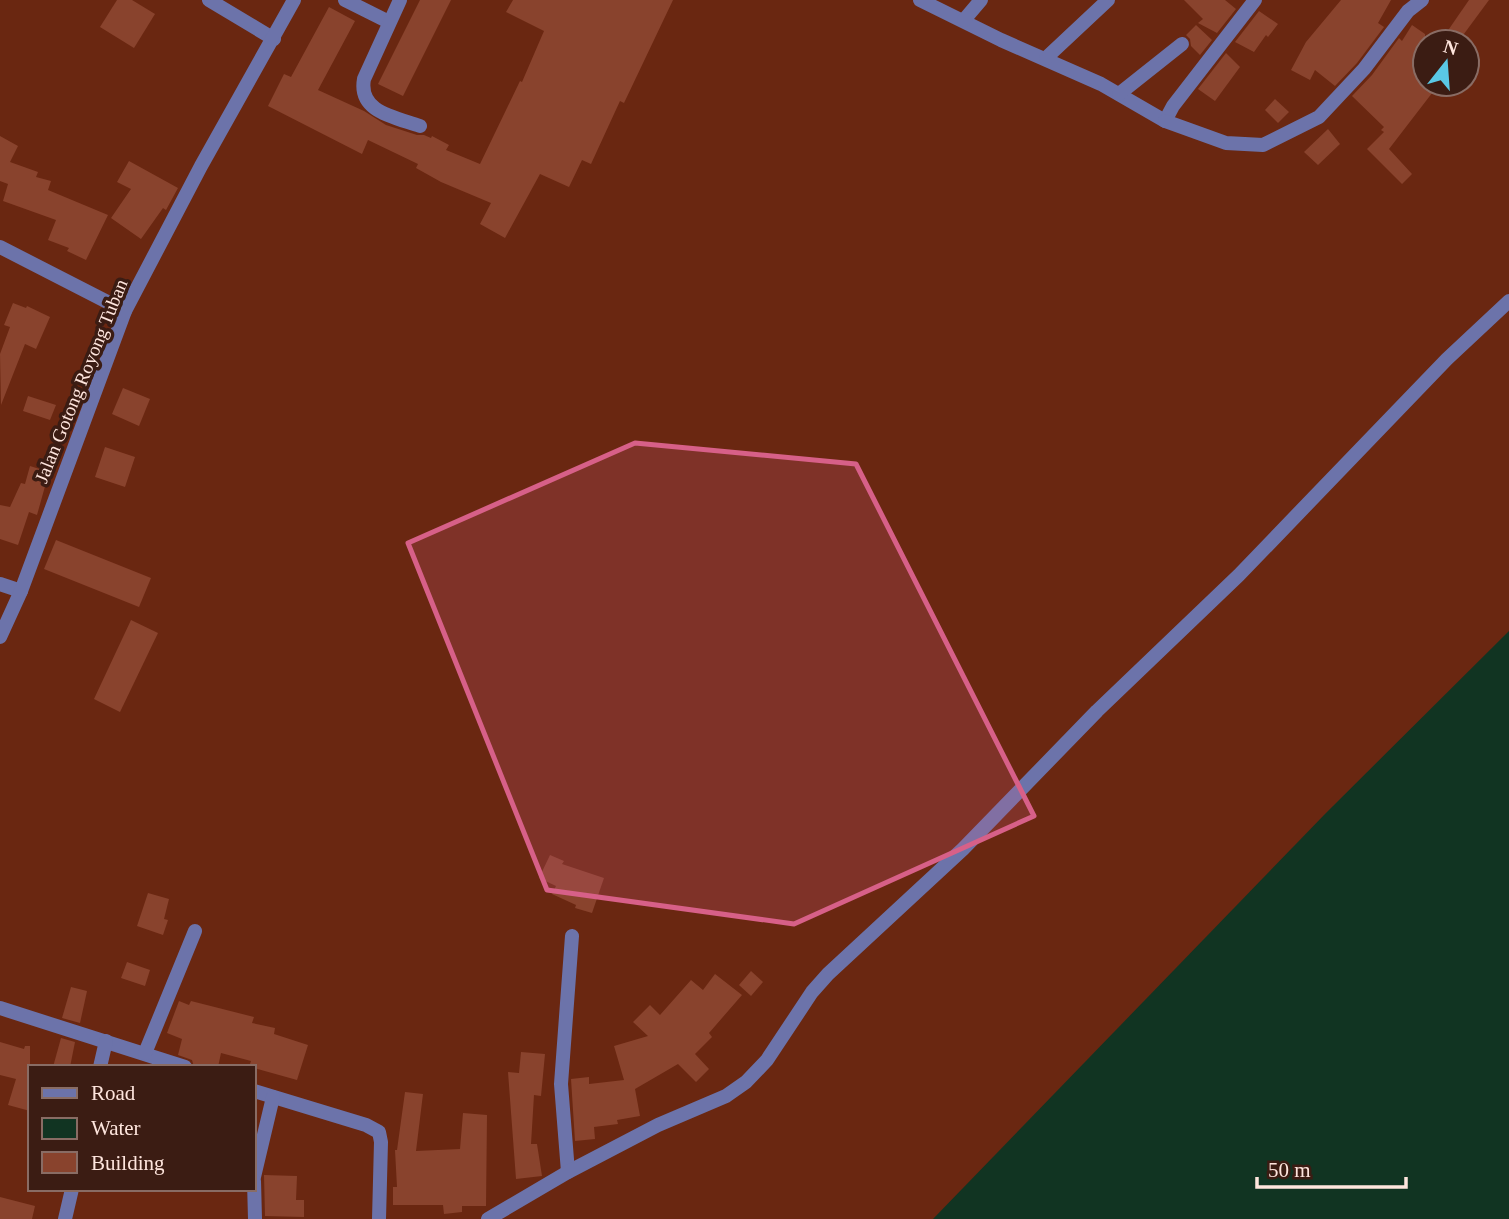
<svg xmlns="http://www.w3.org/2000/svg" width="1509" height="1219" font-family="Georgia,serif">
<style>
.water{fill:#113422}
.building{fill:#89432d}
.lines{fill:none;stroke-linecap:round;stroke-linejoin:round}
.minor{stroke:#6c73aa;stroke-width:14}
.marked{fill:#d76088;fill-opacity:0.2;stroke:#d76088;stroke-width:5;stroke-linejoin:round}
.labels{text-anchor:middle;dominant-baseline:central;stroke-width:7;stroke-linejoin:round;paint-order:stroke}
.street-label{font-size:19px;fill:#fee5dd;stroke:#3b1c13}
</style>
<rect width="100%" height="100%" fill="#6a2711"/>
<!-- water -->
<polygon class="water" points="1509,631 1509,1219 933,1219 1326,813"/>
<!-- building -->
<g class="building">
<polygon points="117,0 132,0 155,14 134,48 100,27"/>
<polygon points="420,0 451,0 403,96 378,84"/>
<polygon points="513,0 673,0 624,103 620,101 591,164 582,160 569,187 540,174 505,238 480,224 491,203 441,182 416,168 418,164 368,140 362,154 268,106 284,74 291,77 329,7 355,21 318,90 364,111 386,125 417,135 424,135 431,138 432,136 449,145 446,150 480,164 520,81 522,82 544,31 506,12"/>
<polygon points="1184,0 1225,0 1236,9 1217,33 1198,23 1203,19"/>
<polygon points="1341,0 1391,0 1378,23 1384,27 1357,63 1335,86 1315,70 1310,80 1291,70 1306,42"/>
<polygon points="1469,0 1489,0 1458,42 1440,42"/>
<polygon points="1259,11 1278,24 1268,37 1266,35 1254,52 1235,42"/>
<polygon points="1196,25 1212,40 1200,55 1191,46 1190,39 1186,35"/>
<polygon points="1412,25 1425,34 1425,84 1439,84 1389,149 1412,174 1402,184 1367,149 1384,132 1381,130 1384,127 1352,96 1372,75 1399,38 1402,41"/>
<polygon points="1226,53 1240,67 1215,101 1198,89"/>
<polygon points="1275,99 1289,112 1278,123 1265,110"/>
<polygon points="1328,129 1340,144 1318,165 1304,152"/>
<polygon points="0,136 18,146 10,162 38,172 36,177 51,181 48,190 108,215 86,260 67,251 69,248 48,240 56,220 3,201 8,184 0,181"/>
<polygon points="129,161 178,188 166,210 163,208 141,239 111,218 131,189 117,182"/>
<polygon points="13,303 26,308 27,306 50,317 36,349 25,344 1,405 0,354 10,327 4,325"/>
<polygon points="123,388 150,399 139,426 112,414"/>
<polygon points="28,396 56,405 50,420 23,411"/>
<polygon points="105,447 135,457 125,487 95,477"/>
<polygon points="30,466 49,472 37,515 29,512 18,545 0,539 0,505 10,507 21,483 25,484"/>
<polygon points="56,540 151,578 139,607 44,569"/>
<polygon points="131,620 158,633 120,712 94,699"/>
<polygon points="550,855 564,861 562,864 604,878 592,913 575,908 576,905 552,894 556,886 539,878"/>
<polygon points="148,893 169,899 164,919 168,920 163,935 137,926"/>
<polygon points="127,962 150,970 145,986 121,978"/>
<polygon points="751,971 763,982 751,996 739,985"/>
<polygon points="715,974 742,995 709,1033 712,1037 695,1054 709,1069 696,1082 678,1064 635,1089 640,1116 617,1120 618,1124 594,1127 595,1139 575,1141 571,1079 589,1077 589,1084 624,1080 614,1046 648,1036 633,1022 650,1005 660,1015 691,980 703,990"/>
<polygon points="71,987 87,991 80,1023 62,1018"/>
<polygon points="179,1001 189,1005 191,1001 254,1017 252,1023 275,1028 274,1034 308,1045 297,1080 254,1068 249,1067 251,1061 221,1053 218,1067 194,1067 192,1060 178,1055 182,1039 167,1033"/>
<polygon points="61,1038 75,1042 70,1067 53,1067"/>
<polygon points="0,1042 24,1049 25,1046 30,1046 30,1111 8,1105 16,1079 0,1075"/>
<polygon points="521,1052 545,1054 541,1096 534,1095 531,1144 537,1144 542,1176 516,1179 508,1072 519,1073"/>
<polygon points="405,1092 423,1094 416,1151 460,1149 463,1113 487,1115 486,1206 462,1206 462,1212 444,1214 443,1205 393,1205 393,1187 397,1187 395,1150 397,1150"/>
<polygon points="264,1175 297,1176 296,1200 304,1200 304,1217 265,1216"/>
<polygon points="0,1197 35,1206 32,1219 0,1219"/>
</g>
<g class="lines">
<!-- minor -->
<g class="minor">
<polyline points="209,0 274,39"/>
<polyline points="345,0 389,22"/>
<path d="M400,0l-36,79c-6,33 30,38 56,47"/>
<polyline points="920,0 1001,40 1101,84 1165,121 1173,106 1255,0"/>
<polyline points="964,20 981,0"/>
<polyline points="1046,58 1108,0"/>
<polyline points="1119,94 1182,44"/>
<polyline points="1165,121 1226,143 1263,145 1319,117 1364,69 1408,11 1422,0"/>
<polyline points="0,247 125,311"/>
<polyline points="0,584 21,591"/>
<polyline points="0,637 21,591 125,311 201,166 294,0"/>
<polyline points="0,1008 185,1067"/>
<polyline points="145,1053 195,931"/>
<polyline points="100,1067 106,1041"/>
<polyline points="254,1091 366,1125 379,1132 381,1142 379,1219"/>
<polyline points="568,1172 561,1084 572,936"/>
<polyline points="254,1177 273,1097"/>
<polyline points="254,1181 255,1219"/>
<polyline points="65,1219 72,1189"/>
<polyline points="488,1219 568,1172 658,1125 726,1096 746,1082 767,1060 812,992 828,974 963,849 1097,711 1239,575 1447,359 1509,301"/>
</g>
</g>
<!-- marked area -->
<path class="marked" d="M635,443l221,21 178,352 -240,108 -247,-34 -139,-347z"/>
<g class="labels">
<!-- street labels -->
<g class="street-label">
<text transform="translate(81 381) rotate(-68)">Jalan Gotong Royong Tuban</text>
</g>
</g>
<!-- legend -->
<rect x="28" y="1065" width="228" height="126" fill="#3b1c13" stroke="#896c64" stroke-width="2"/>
<rect x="42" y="1088" width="35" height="10" fill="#6c73aa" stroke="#896c64" stroke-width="2"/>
<text x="91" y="1100" font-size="21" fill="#fee5dd">Road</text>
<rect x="42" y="1118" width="35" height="21" fill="#113422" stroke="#896c64" stroke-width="2"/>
<text x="91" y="1135" font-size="21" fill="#fee5dd">Water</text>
<rect x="42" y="1152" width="35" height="21" fill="#89432d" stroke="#896c64" stroke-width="2"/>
<text x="91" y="1170" font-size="21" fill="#fee5dd">Building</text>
<!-- north arrow -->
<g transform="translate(1446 63) rotate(17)"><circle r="33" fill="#3b1c13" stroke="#896c64" stroke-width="2"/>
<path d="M0-5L12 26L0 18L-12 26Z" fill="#5ac8e5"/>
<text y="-10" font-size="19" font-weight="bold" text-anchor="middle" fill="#fee5dd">N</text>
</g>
<!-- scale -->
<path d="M1257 1177v10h149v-10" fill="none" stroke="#fee5dd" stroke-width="3.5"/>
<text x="1268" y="1177" font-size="21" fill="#fee5dd" stroke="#3b1c13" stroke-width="5" paint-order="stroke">50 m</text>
</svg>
